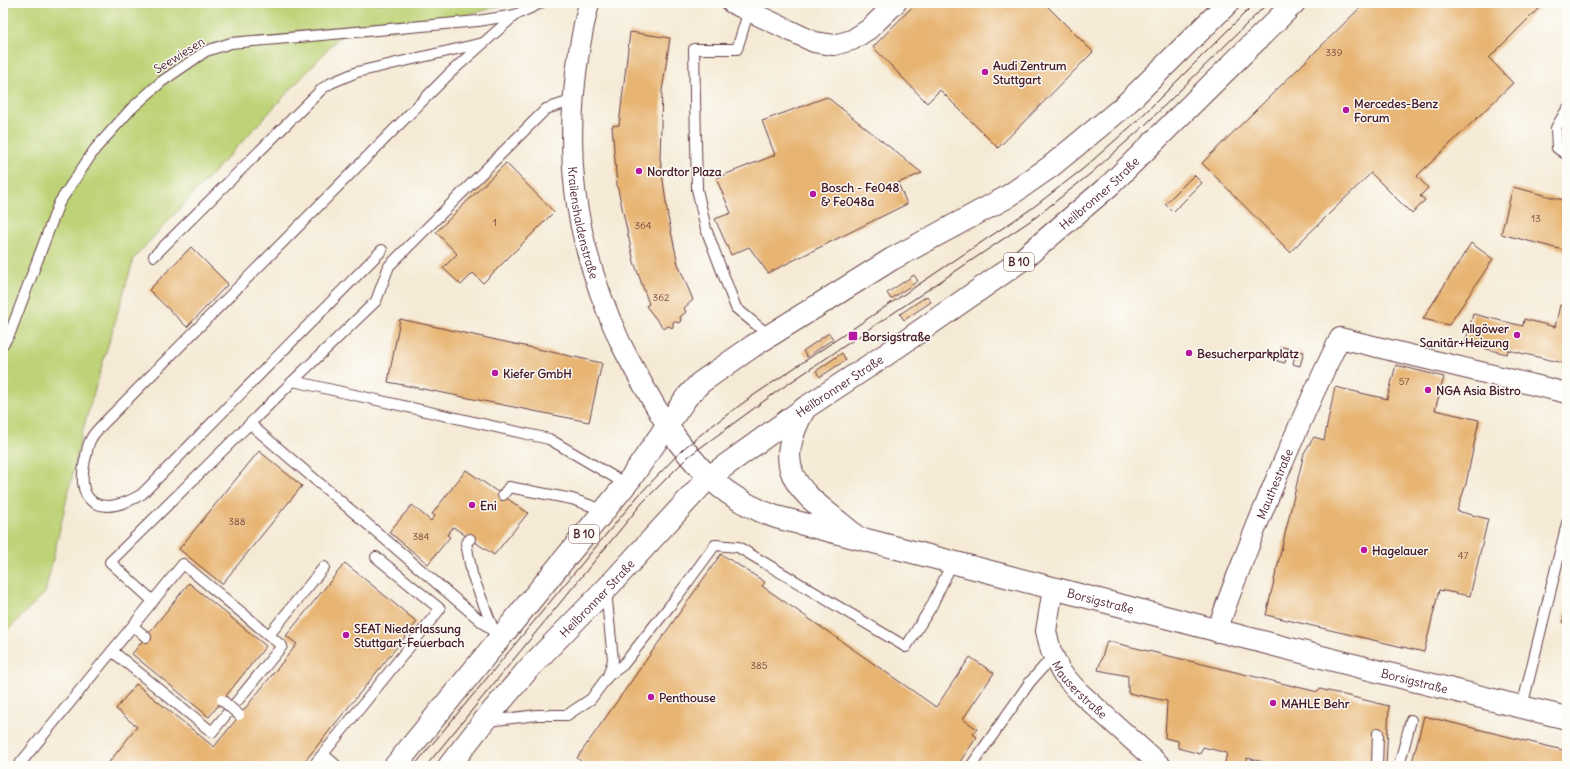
<svg xmlns="http://www.w3.org/2000/svg" width="1570" height="769" font-family="Delius,sans-serif">
<style>
.green{fill:#bed377;stroke:#847951}
.building{fill:#e7b471}
.lines{fill:none;stroke-linecap:round;stroke-linejoin:round}
.lane-casing{stroke:#643d44;stroke-width:12}
.street-casing{stroke:#643d44;stroke-width:22}
.secondary-casing{stroke:#643d44;stroke-width:24}
.primary-casing{stroke:#643d44;stroke-width:24}
.lane{stroke:#fff;stroke-width:10}
.street{stroke:#fff;stroke-width:20}
.secondary{stroke:#fff;stroke-width:22}
.primary{stroke:#fff;stroke-width:22}
.tram{stroke:#4a1f2b;stroke-width:1}
.lane-bridge-casing{stroke:#643d44;stroke-width:12;stroke-linecap:butt}
.lane-bridge{stroke:#fff;stroke-width:10}
.poi-dot{fill:#b5179e;stroke:#fdfcf7;stroke-width:1.5}
.labels{text-anchor:middle;dominant-baseline:central;stroke-width:3;stroke-linejoin:round;paint-order:stroke}
.number-label{font-size:10px;fill:#71443c}
.shield{fill:#fdfcf7;stroke:#806168;stroke-width:1}
.shield-label{font-size:11px;font-weight:bold;fill:#4a1f2b}
.street-label{font-size:12px;fill:#4a1f2b;stroke:#fdfcf7}
.poi-label{font-size:12px;font-weight:bold;fill:#4a1f2b;stroke:#fdfcf7;text-anchor:start}
</style>
<rect width="100%" height="100%" fill="#fdfcf7"/>
<filter id="ink" filterUnits="userSpaceOnUse"><feTurbulence type="fractalNoise" baseFrequency=".025" numOctaves="2"/><feDisplacementMap in="SourceGraphic" scale="8" xChannelSelector="R" yChannelSelector="G"/><feConvolveMatrix kernelMatrix="1 2 1 2 8 2 1 2 1" color-interpolation-filters="sRGB"/></filter>
<filter id="wash" filterUnits="userSpaceOnUse"><feTurbulence type="fractalNoise" baseFrequency=".012" numOctaves="4" result="noise"/><feDisplacementMap in="SourceGraphic" scale="16" xChannelSelector="R" yChannelSelector="G"/><feGaussianBlur stdDeviation="0.9" result="paint"/><feColorMatrix in="noise" values="0 0 0 0 0 0 0 0 0 0 0 0 0 0 0 0 0 1.4 0 .05"/><feComposite in="paint" operator="in"/></filter>
<g filter="url(#wash)">
<rect width="100%" height="100%" fill="#f5ead5"/>
<!-- green -->
<polygon class="green" points="3,3 515,3 412,28 342,34 134,258 83,429 45,593 3,635"/>
<g id="blocks">
<!-- building -->
<g class="building">
<polygon points="916,3 1044,3 1093,52 998,148 940,90 927,103 873,47"/>
<polygon points="1365,3 1544,3 1489,58 1513,83 1417,176 1428,188 1420,196 1425,200 1412,214 1371,173 1290,252 1202,163"/>
<polygon points="630,32 670,38 662,91 660,158 668,217 678,264 693,300 684,308 686,312 680,317 681,320 680,322 677,323 675,321 673,322 673,328 668,326 664,329 646,306 649,304 634,262 617,185 612,126 619,125"/>
<polygon points="827,97 922,173 898,183 907,204 768,273 749,247 731,255 715,219 731,213 716,178 775,155 762,121"/>
<polygon points="506,163 554,212 483,283 473,273 461,285 443,268 457,254 436,232"/>
<polygon points="1194,175 1202,183 1173,212 1165,204"/>
<polygon points="1513,187 1567,201 1567,251 1501,234"/>
<polygon points="1471,243 1493,259 1449,325 1423,319"/>
<polygon points="191,247 228,284 187,327 149,290"/>
<polygon points="914,275 918,281 891,299 887,293"/>
<polygon points="927,296 931,302 904,320 900,314"/>
<polygon points="1560,305 1567,307 1567,364 1508,350 1507,354 1465,344 1473,314 1523,326 1524,319 1555,327"/>
<polygon points="400,319 602,363 589,422 388,382"/>
<polygon points="829,333 833,339 807,357 803,351"/>
<polygon points="1281,347 1288,348 1285,363 1277,361"/>
<polygon points="1296,350 1304,352 1300,366 1293,364"/>
<polygon points="842,353 846,360 820,377 816,371"/>
<polygon points="1396,365 1444,377 1435,410 1479,420 1466,484 1457,511 1488,519 1470,596 1439,590 1424,652 1266,615 1304,453 1314,437 1324,440 1335,387 1387,399"/>
<polygon points="259,451 302,486 222,584 179,549"/>
<polygon points="466,470 528,513 494,555 453,527 447,535 450,537 428,564 389,532 412,505 431,521 435,516 432,514"/>
<polygon points="721,554 765,582 762,586 936,707 970,657 994,673 963,719 977,729 973,734 977,737 957,766 583,766 584,764 577,758"/>
<polygon points="345,563 417,622 301,766 106,766 137,727 116,709 136,684 214,747 297,644 286,636"/>
<polygon points="189,583 266,646 209,717 132,654"/>
<polygon points="1566,607 1567,607 1567,624 1563,623"/>
<polygon points="1107,641 1318,692 1320,689 1389,706 1386,766 1280,766 1247,758 1247,766 1224,766 1227,753 1203,747 1200,754 1178,748 1178,741 1165,738 1167,701 1128,693 1128,676 1098,670"/>
<polygon points="1424,716 1567,751 1567,766 1411,766"/>
</g>
</g>
</g>
<g filter="url(#ink)">
<use href="#blocks" fill-opacity="0" stroke="#643d44" stroke-width="1"/>
<g class="lines">
<!-- lane casing -->
<g class="lane-casing">
<g id="lane">
<polyline points="749,10 737,49 694,49 697,189 706,229 736,308 770,336"/>
<polyline points="1567,109 1556,128 1557,148 1567,155"/>
<path d="M382,250l-240,244c-36,22 -68,15 -57,-34 2,-6 2,-15 6,-21 2,-5 7,-9 11,-14l349,-353 64,-57"/>
<polyline points="154,256 323,88 331,83 357,72 483,43"/>
<polyline points="3,344 10,333 59,203 95,149 131,109 161,82 206,51 231,43 478,21 515,15 541,3"/>
<polyline points="293,381 376,301 389,266 546,109 574,100"/>
<polyline points="250,424 495,633"/>
<polyline points="503,495 509,487 572,499 603,510"/>
<polyline points="470,539 466,543 472,574 494,631"/>
<polyline points="133,626 146,637"/>
<polyline points="269,635 324,567"/>
<polyline points="112,651 212,732 282,646 183,564 153,601"/>
<polyline points="608,676 623,665 676,598 715,545 738,547 906,647 931,607 953,561"/>
<polyline points="1522,707 1567,523"/>
<polyline points="488,721 537,715 567,715 591,699 608,676 613,660 606,591"/>
<polyline points="323,754 440,609 376,557"/>
<polyline points="18,766 153,601 110,562 293,381 549,439 626,484"/>
<polyline points="313,766 323,754 337,766"/>
<polyline points="971,766 1030,682 1053,656"/>
<polyline points="1377,766 1378,733"/>
<polyline points="1399,766 1411,720"/>
</g>
</g>
<!-- street casing -->
<g class="street-casing">
<g id="street">
<path id="s1" d="M589,3c-15,59 -21,126 -14,187 6,52 24,106 46,154 14,28 30,55 46,82"/>
<polyline points="732,3 814,42 834,45 852,40 869,29 896,3"/>
<path id="s2" d="M1053,589l-7,42 5,20 10,21 17,19 83,75"/>
<path id="s3" d="M1217,632c10,-33 24,-65 36,-97 27,-67 55,-132 87,-197l227,55"/>
</g>
</g>
<!-- secondary casing -->
<g class="secondary-casing">
<g id="secondary">
<path d="M805,408c-38,68 -2,84 47,125"/>
<path id="s4" d="M667,426c32,45 56,72 109,91 264,67 526,137 791,201"/>
</g>
</g>
<!-- primary casing -->
<g class="primary-casing">
<g id="primary">
<polyline points="395,766 631,478 686,398 700,383 753,346 892,259 1007,197 1050,167 1123,107 1228,3"/>
<path id="s5" d="M449,766l35,-45 46,-54 76,-78 102,-111 97,-70 82,-54 136,-95 88,-75 183,-181"/>
</g>
</g>
<!-- lane -->
<use href="#lane" class="lane"/>
<!-- street -->
<use href="#street" class="street"/>
<!-- secondary -->
<use href="#secondary" class="secondary"/>
<!-- primary -->
<use href="#primary" class="primary"/>
<!-- tram -->
<g class="tram">
<polyline points="414,766 638,496 683,449 709,428 754,395 1031,209 1084,168 1138,120 1255,3"/>
<polyline points="426,766 643,502 689,456 779,390 1036,217 1090,174 1143,127 1268,3"/>
</g>
<!-- lane-bridge casing -->
<g class="lane-bridge-casing">
<polyline id="lane-bridge" points="222,700 239,715"/>
</g>
<!-- lane-bridge -->
<use href="#lane-bridge" class="lane-bridge"/>
</g>
</g>
<!-- markers -->
<g class="poi-dot">
<circle cx="985" cy="72" r="4"/>
<circle cx="1346" cy="110" r="4"/>
<circle cx="639" cy="171" r="4"/>
<circle cx="813" cy="194" r="4"/>
<circle cx="1517" cy="335" r="4"/>
<rect x="848" y="331" width="10" height="10" rx="2"/>
<circle cx="1189" cy="353" r="4"/>
<circle cx="495" cy="373" r="4"/>
<circle cx="1428" cy="390" r="4"/>
<circle cx="472" cy="505" r="4"/>
<circle cx="1364" cy="550" r="4"/>
<circle cx="346" cy="635" r="4"/>
<circle cx="651" cy="697" r="4"/>
<circle cx="1273" cy="703" r="4"/>
</g>
<g class="labels">
<!-- number labels -->
<g class="number-label">
<text x="1334" y="52">339</text>
<text x="1536" y="218">13</text>
<text x="495" y="222">1</text>
<text x="643" y="225">364</text>
<text x="661" y="297">362</text>
<text x="1404" y="381">57</text>
<text x="237" y="521">388</text>
<text x="421" y="536">384</text>
<text x="1463" y="555">47</text>
<text x="759" y="665">385</text>
</g>
<!-- shield labels -->
<g class="shield">
<rect x="1004" y="253" width="30" height="18" rx="3"/>
<rect x="569" y="525" width="30" height="18" rx="3"/>
</g>
<g class="shield-label">
<text x="1019" y="262">B 10</text>
<text x="584" y="534">B 10</text>
</g>
<!-- street labels -->
<g class="street-label">
<text transform="translate(179 55) rotate(-32)">Seewiesen</text>
<text stroke="none"><textPath href="#s5" startOffset="872">Heilbronner Straße</textPath></text>
<text stroke="none"><textPath href="#s1" startOffset="222">Krailenshaldenstraße</textPath></text>
<text stroke="none"><textPath href="#s5" startOffset="548">Heilbronner Straße</textPath></text>
<text stroke="none"><textPath href="#s3" startOffset="159">Mauthestraße</textPath></text>
<text stroke="none"><textPath href="#s5" startOffset="224">Heilbronner Straße</textPath></text>
<text stroke="none"><textPath href="#s4" startOffset="480">Borsigstraße</textPath></text>
<text stroke="none"><textPath href="#s4" startOffset="804">Borsigstraße</textPath></text>
<text stroke="none"><textPath href="#s2" startOffset="112">Mauserstraße</textPath></text>
</g>
<!-- poi labels -->
<g class="poi-label">
<text x="993" y="65">Audi Zentrum<tspan x="993" dy="14">Stuttgart</tspan></text>
<text x="1354" y="103">Mercedes-Benz<tspan x="1354" dy="14">Forum</tspan></text>
<text x="647" y="171">Nordtor Plaza</text>
<text x="821" y="187">Bosch - Fe048<tspan x="821" dy="14">&amp; Fe048a</tspan></text>
<text x="1509" y="328" text-anchor="end">Allgöwer<tspan x="1509" dy="14">Sanitär+Heizung</tspan></text>
<text x="862" y="336">Borsigstraße</text>
<text x="1197" y="353">Besucherparkplatz</text>
<text x="503" y="373">Kiefer GmbH</text>
<text x="1436" y="390">NGA Asia Bistro</text>
<text x="480" y="505">Eni</text>
<text x="1372" y="550">Hagelauer</text>
<text x="354" y="628">SEAT Niederlassung<tspan x="354" dy="14">Stuttgart-Feuerbach</tspan></text>
<text x="659" y="697">Penthouse</text>
<text x="1281" y="703">MAHLE Behr</text>
</g>
</g>
<!-- margin -->
<rect width="1570" height="769" fill="none" stroke="#fdfcf7" stroke-width="16"/>
</svg>
